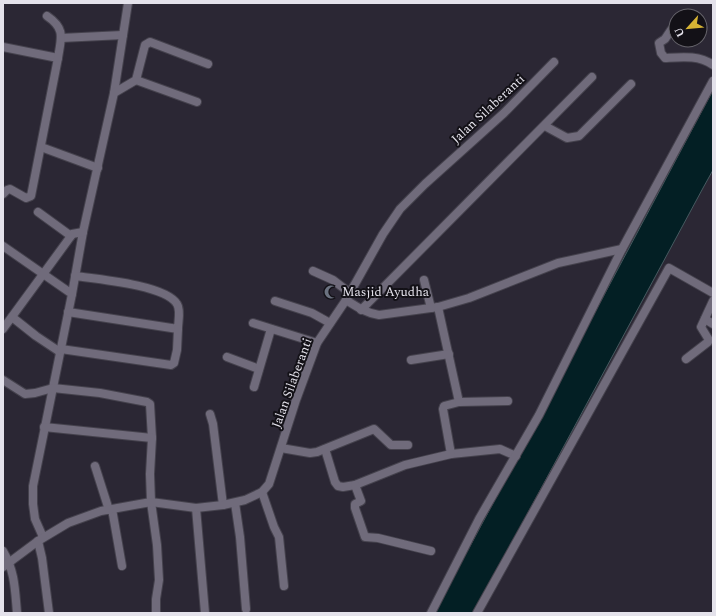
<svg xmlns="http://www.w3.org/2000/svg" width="716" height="616" font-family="Spectral,serif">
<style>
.water{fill:#031f24;stroke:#465a60}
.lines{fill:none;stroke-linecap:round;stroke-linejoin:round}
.street-casing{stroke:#45424d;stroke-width:10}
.street{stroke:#706b7b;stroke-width:8}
.labels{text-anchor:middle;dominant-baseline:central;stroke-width:4;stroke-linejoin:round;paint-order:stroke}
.street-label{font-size:13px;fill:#e4e2eb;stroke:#131117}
.poi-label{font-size:13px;fill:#e4e2eb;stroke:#131117;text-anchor:start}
</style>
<rect width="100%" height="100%" fill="#2b2734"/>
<!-- water -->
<polygon class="water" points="713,90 713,170 703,188 474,613 434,613 526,442"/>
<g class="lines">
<!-- street casing -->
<g class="street-casing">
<g id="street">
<path d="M671,30l-6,9 -6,4 2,10 4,5c17,-1 34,-3 48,7"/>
<polyline points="61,38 123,35"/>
<polyline points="3,47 58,58"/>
<polyline points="136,80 197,102"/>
<polyline points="114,93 128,3"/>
<polyline points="545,126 567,138 579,136 631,84"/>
<polyline points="41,147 98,168"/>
<path d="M3,194l4,-4 3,-1 16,9 5,-2 27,-138c3,-20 8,-29 -11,-42"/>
<polyline points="38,212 71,236"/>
<polyline points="3,246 72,294 33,486 33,504 35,519 43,537"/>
<polyline points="313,271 333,280 350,293"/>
<polyline points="424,280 431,308"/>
<polyline points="72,294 83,232 114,93 136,80 145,45 150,42 208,64"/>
<path d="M346,300c11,7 20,13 33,15l59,-8 31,-9 89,-35 64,-14 91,-168"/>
<polyline points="275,301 312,313 330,323"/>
<polyline points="438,307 459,402 444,406 443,409 451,454 500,449 516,456"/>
<polyline points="361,310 592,77"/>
<path d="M68,312l110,17c0,-7 3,-19 -1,-25 -11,-19 -80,-25 -102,-28"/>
<polyline points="12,317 36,336 60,352"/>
<polyline points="705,319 713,324"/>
<polyline points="253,323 317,343"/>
<polyline points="3,329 71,236 72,234 83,232"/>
<polyline points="61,349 171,365 174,363 177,350 178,329"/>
<polyline points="227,357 259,369"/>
<polyline points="686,359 708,342 709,340 701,327 713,301"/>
<polyline points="411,360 449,354"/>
<polyline points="3,380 25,394 35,393 53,388 100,393 147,402 150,404 152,438 150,474 151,502 157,545 159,580 156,599 156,613"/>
<polyline points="254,387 271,329"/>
<polyline points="459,402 508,401"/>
<polyline points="210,414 213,424 223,505"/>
<polyline points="44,427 152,438"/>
<polyline points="281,448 310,453 317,452 374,429 391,445 408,445"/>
<polyline points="325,449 335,482 338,486 343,487 355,485 405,465 451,454"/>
<polyline points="95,466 109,510"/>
<polyline points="355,485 361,501 355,504 355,508 365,537 378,538 431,551"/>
<polyline points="262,492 274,527 279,537 284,586"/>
<polyline points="235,503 240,537 246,609"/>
<polyline points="196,508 205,613"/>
<polyline points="112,509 122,566"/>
<polyline points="38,541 42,558 49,613"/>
<path d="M3,551c12,20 12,39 14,62"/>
<polyline points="3,567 38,541 68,523 101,511 151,502 196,508 223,505 245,500 262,492 269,484 296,400 317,343 346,300 383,234 400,209 425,184 504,113 554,62"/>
<polyline points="431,613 479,519 539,415 622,249"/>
<polyline points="477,613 669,268 713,293"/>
</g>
</g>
<!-- street -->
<use href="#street" class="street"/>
</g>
<!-- icons -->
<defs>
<g id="mosque-bare" transform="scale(1.08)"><path d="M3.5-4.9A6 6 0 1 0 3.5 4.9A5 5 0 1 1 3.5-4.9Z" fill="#6b7280" stroke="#131117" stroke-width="2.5" paint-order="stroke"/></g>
</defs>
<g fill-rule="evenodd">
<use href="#mosque-bare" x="331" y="292"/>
</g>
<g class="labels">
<!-- street labels -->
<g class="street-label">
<text transform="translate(488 109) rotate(-43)">Jalan Silaberanti</text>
<text transform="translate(292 383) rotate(-70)">Jalan Silaberanti</text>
</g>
<!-- poi labels -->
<g class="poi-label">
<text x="342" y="292">Masjid Ayudha</text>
</g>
</g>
<!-- border -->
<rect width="716" height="616" fill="none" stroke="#e4e2eb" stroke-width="8"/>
<!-- north arrow -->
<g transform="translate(688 28) rotate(243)"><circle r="19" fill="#131117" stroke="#67656c"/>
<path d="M0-3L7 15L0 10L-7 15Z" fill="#d7b434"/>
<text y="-6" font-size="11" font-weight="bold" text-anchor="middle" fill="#e4e2eb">U</text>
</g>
</svg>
